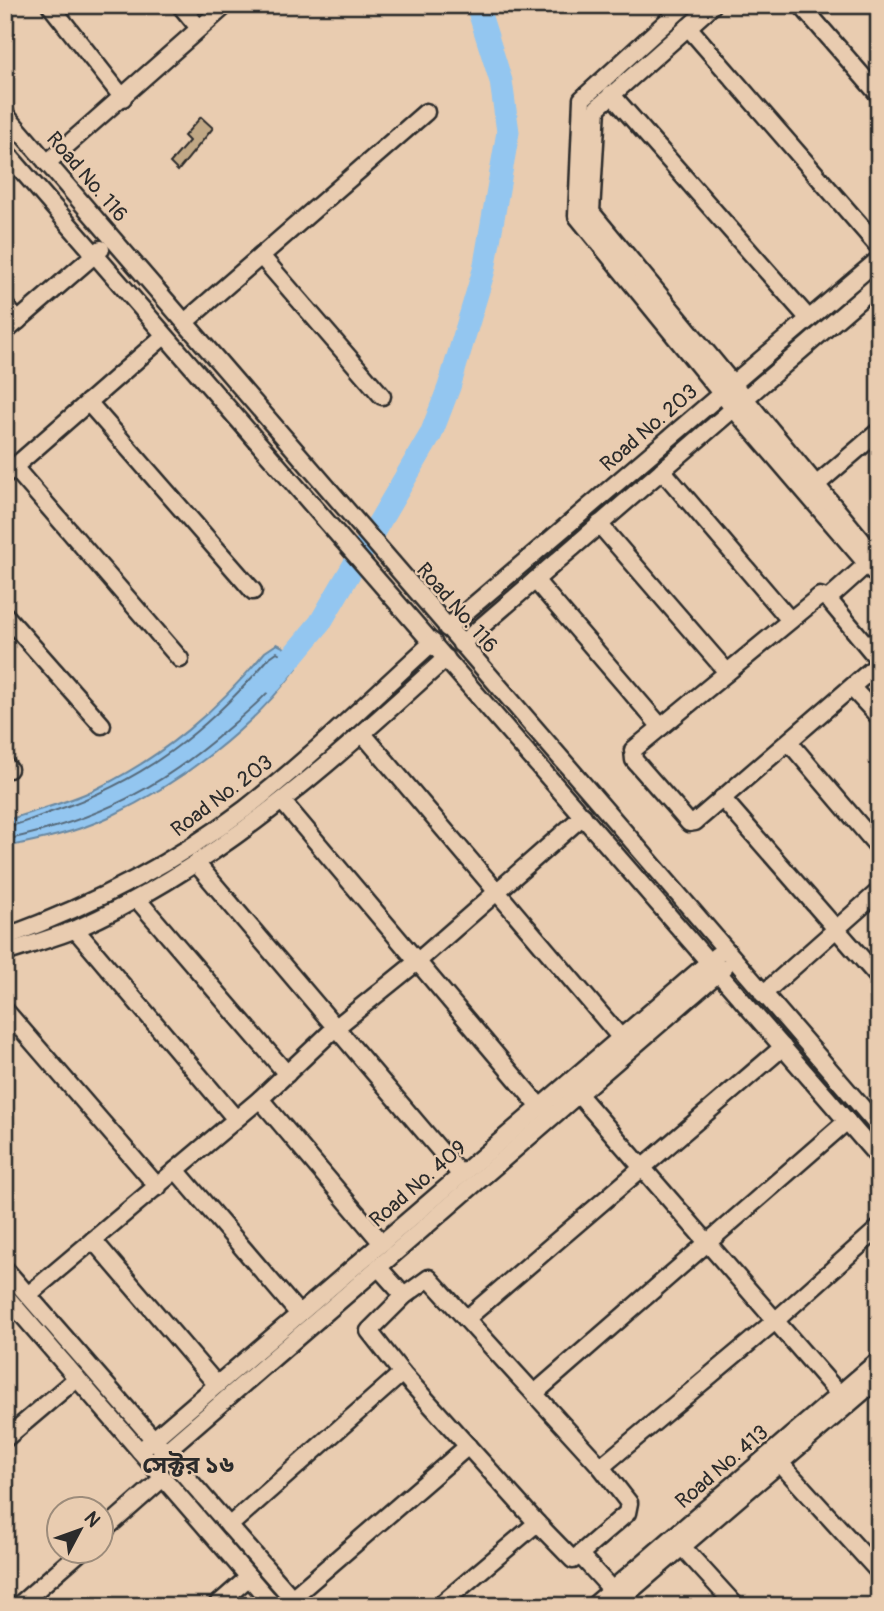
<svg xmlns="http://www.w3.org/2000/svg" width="884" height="1611" font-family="Pangolin,'Noto Sans Bengali',sans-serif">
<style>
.water{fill:#93c6f0;stroke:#6988a1;stroke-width:2}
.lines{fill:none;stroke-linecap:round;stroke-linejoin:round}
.shore{stroke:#55697a;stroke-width:2}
.river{stroke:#93c6f0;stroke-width:23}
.building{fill:#c1a885;stroke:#2b2b2b;stroke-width:2}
.minor-casing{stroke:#2b2b2b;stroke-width:21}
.minor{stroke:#e9ccb0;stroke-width:16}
.labels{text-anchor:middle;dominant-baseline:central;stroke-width:5;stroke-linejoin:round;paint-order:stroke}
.street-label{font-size:21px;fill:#2b2b2b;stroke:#e9ccb0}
.quarter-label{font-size:24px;font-weight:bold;fill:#2b2b2b;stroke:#e9ccb0}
</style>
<rect width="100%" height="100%" fill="#e9ccb0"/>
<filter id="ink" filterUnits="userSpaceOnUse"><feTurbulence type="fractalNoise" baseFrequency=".0143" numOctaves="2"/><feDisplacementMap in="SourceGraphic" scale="14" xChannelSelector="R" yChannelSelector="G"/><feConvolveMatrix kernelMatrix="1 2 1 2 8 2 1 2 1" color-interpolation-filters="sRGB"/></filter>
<g filter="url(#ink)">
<!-- water -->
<path class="water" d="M277,644l10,5 10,19c-47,63 -118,116 -188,149 -32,15 -69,23 -104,30v-26c30,-11 63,-18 91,-32 68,-33 121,-79 169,-137z"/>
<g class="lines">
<!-- shore -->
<path class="shore" d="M5,827c15,-2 31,-10 46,-15 93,-31 155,-80 219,-155l7,-5 5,3 6,12c-14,22 -36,41 -56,58 -71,63 -134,95 -227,115"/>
<!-- river -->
<polyline class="river" points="271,682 320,623 431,434 449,387 484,270 508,132 501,81 477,5"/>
</g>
<!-- building -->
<polygon class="building" points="201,117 213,128 178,171 170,163 189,141 184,136"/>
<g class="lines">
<!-- minor casing -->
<g class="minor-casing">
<g id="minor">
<polyline points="50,5 123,98"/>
<polyline points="180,5 199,28"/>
<polyline points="685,5 582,99 577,216 734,409 879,578"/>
<polyline points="713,5 597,108 591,212 879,561"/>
<polyline points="801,5 879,95"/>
<polyline points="688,27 879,247"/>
<polyline points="611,94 809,319"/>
<polyline points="5,114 879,1127"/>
<polyline points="5,151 879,1158"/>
<polyline points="47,163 226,5"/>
<polyline points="261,256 382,396"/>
<polyline points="5,306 18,321"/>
<polyline points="185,322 426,112"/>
<polyline points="5,332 101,249"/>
<polyline points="88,402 253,591"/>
<polyline points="14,467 180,659"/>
<polyline points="662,470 790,620"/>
<polyline points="5,475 164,336"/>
<polyline points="815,486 879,431"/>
<polyline points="599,524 727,672"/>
<polyline points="535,580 661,727"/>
<polygon points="820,596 828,599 877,658 877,665 695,822 689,823 634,760 633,750"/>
<polyline points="828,599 867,564"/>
<polyline points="5,615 102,725"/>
<polyline points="447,628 879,259"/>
<polyline points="461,644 879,283"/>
<polyline points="852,688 879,717"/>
<polyline points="363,734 621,1038"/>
<polyline points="789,742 879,848"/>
<polyline points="5,765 9,769"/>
<polyline points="722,798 879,978"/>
<polyline points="282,801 540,1107"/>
<polyline points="196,863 461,1175"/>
<polyline points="137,899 287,1074"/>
<polyline points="75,929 235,1118"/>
<path d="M5,937c84,-31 169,-74 240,-128 66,-51 126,-111 188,-167"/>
<path d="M5,953c24,-8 48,-15 71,-24 141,-62 258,-169 370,-271"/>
<polyline points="763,994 879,891"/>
<polyline points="5,1010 158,1187"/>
<polyline points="572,1087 839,1394"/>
<polyline points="260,1099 382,1243"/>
<polyline points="176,1170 299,1314"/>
<polyline points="93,1240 217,1385"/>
<polyline points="378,1267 404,1296"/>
<polyline points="5,1269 299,1606"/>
<polyline points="5,1295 274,1606"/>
<polyline points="28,1295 260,1099 334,1029 418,961 583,816"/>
<polyline points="466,1319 783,1047"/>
<polyline points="402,1373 369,1331 404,1296 429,1278 601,1467 629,1503 627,1513 573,1560 537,1523 439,1606"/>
<polyline points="535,1393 847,1121"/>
<polyline points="5,1439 77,1378"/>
<polyline points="140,1451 717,955"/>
<polyline points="780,1463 879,1572"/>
<polyline points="151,1464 724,968"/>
<polyline points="601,1467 775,1321 879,1228"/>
<polyline points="229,1526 402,1373 537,1523"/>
<polyline points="102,1532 163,1478"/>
<polyline points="675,1539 736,1606"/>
<polyline points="580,1555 612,1590"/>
<polyline points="292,1598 468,1446"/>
<polyline points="18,1606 80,1552"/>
<polyline points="216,1606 249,1577"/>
<polyline points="593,1606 879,1360"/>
<polyline points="613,1606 879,1378"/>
</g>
</g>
<!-- minor -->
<use href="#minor" class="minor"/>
</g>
</g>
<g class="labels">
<!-- street labels -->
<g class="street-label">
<text transform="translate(87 177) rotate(49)">Road No. 116</text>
<text transform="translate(649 428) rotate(-41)">Road No. 203</text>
<text transform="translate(457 608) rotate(49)">Road No. 116</text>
<text transform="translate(222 796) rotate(-37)">Road No. 203</text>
<text transform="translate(418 1184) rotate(-41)">Road No. 409</text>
<text transform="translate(722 1467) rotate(-41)">Road No. 413</text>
</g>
<!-- quarter labels -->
<g class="quarter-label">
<text x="188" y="1465">সেক্টর ১৬</text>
</g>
</g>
<!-- margin -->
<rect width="884" height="1611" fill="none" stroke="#e9ccb0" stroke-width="28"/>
<rect x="14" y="14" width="856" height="1583" fill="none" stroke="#2b2b2b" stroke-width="2.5" filter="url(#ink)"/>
<!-- north arrow -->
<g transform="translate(80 1530) rotate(49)"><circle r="33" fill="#e9ccb0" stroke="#9d8c7b" stroke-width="2"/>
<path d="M0-5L12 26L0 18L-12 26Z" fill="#2b2b2b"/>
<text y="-10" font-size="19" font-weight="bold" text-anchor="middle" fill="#2b2b2b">N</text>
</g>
</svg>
